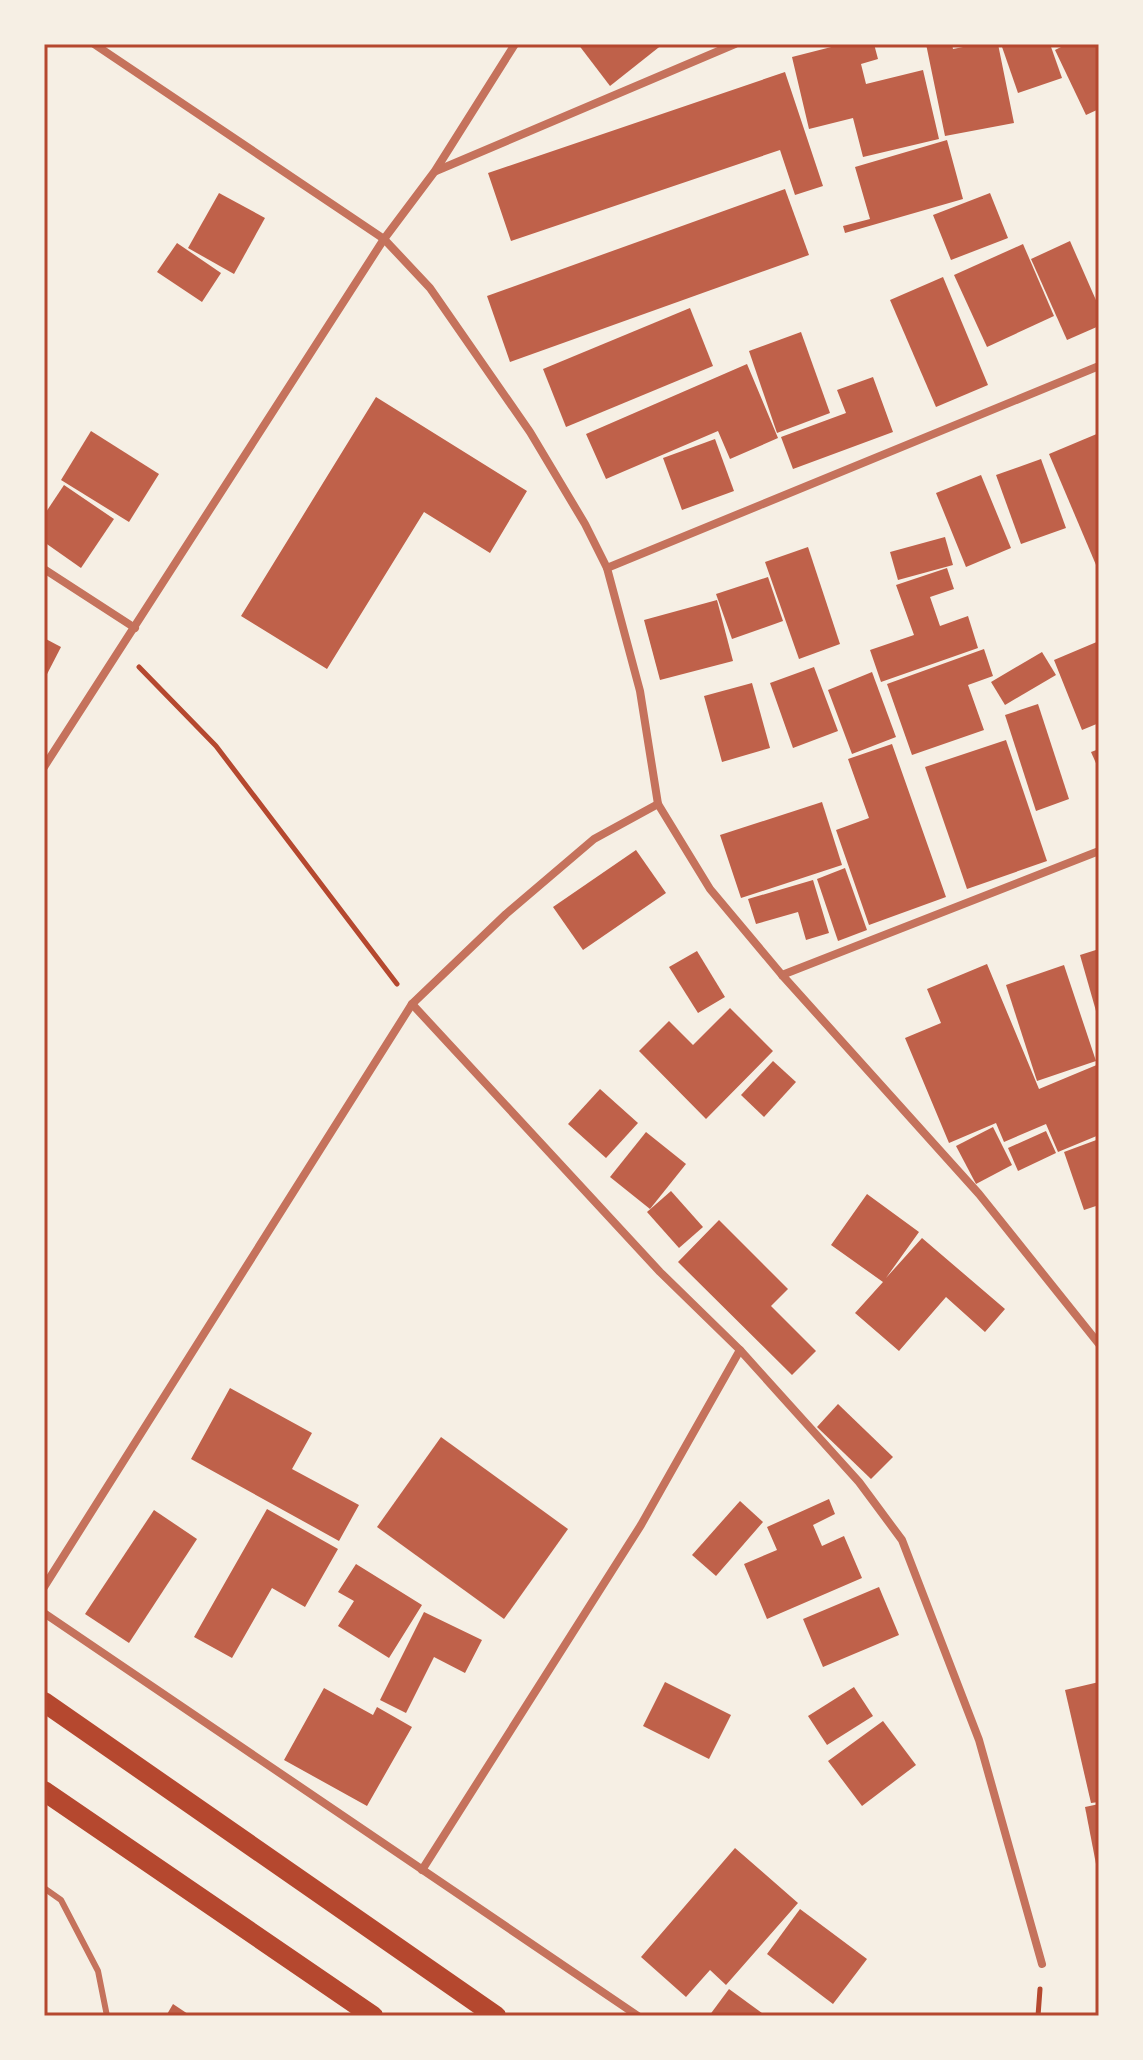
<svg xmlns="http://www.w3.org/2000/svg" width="1143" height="2060" font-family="'Titillium Web',sans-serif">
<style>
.building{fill:#bf614a}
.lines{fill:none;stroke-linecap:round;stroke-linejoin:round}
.path{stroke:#b5482f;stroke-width:5}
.service{stroke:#c5725c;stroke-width:6}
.minor{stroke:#c5725c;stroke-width:8}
.primary{stroke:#b5482f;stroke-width:20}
.neatline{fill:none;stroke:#b5482f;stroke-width:3}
</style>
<rect width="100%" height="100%" fill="#f6efe4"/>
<!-- building -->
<g class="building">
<polygon points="578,44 663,44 610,86"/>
<polygon points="843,44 874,44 878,59 861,64 866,84 923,70 939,139 863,157 853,118 809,129 792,57"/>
<polygon points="926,44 952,44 953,49 978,44 998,44 1014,123 945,136"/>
<polygon points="1001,44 1050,44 1062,78 1018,93"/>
<polygon points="1067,44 1099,44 1099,109 1086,115 1055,50"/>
<polygon points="785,72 823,186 795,195 780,150 511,241 488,173"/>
<polygon points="947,140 963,199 845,233 843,226 870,219 855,167"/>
<polygon points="785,189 809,255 510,362 487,296"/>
<polygon points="219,193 265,218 234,274 188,248"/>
<polygon points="990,193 1008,238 951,260 933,215"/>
<polygon points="1070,241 1099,307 1099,326 1067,340 1031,259"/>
<polygon points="177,243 221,273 202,302 157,272"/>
<polygon points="1023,244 1054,316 987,347 954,275"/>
<polygon points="943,277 988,385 936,407 890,300"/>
<polygon points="690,308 713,366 566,427 543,369"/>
<polygon points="801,332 830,413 777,433 749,351"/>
<polygon points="747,364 778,438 730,459 718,431 606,479 586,434"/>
<polygon points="873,377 893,432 793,469 781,437 846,413 837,390"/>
<polygon points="376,397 527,491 490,553 424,512 327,669 241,616"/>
<polygon points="91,431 159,474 129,522 61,480"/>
<polygon points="1099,433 1099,572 1049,454"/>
<polygon points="715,439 734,491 682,510 663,458"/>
<polygon points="1041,459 1066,528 1021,544 996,475"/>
<polygon points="981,475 1011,548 966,567 936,493"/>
<polygon points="64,485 114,519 81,568 44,542 44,515"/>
<polygon points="945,537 953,565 898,580 890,552"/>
<polygon points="808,547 840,644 799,659 765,562"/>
<polygon points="947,568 954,589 930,597 940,626 968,616 978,648 881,682 870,650 914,635 896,585"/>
<polygon points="768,577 783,621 732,639 716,594"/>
<polygon points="717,600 733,661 660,680 644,620"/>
<polygon points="44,638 61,647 44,680"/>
<polygon points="1099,641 1099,723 1082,730 1054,660"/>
<polygon points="984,649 993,676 968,685 984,730 912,755 887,684"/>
<polygon points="1042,652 1056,675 1005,705 991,682"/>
<polygon points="814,667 838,731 793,748 770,683"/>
<polygon points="872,672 896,737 852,754 828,690"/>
<polygon points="752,683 770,748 722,762 704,696"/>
<polygon points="1038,704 1069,799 1036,811 1005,715"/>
<polygon points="1006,740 1047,861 967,889 925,767"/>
<polygon points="892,744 946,897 869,925 836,830 869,818 848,759"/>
<polygon points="1099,749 1099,770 1091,752"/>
<polygon points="822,802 842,865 741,898 720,835"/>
<polygon points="636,850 666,893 583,950 553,907"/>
<polygon points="845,868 867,930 838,941 817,879"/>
<polygon points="813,880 829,933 806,940 798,912 756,924 748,899"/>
<polygon points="1099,949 1099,1018 1098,1018 1080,955"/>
<polygon points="697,951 725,997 698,1013 669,967"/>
<polygon points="987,964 1039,1089 1099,1064 1099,1135 1058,1152 1046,1124 1004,1142 996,1123 949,1143 905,1038 941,1023 927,989"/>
<polygon points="1064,965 1096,1061 1037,1081 1006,985"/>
<polygon points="730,1008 773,1051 706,1119 639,1051 669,1021 693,1045"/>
<polygon points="773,1061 796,1082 764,1117 741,1095"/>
<polygon points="600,1089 638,1123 606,1158 568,1124"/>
<polygon points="993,1127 1012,1165 976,1184 956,1146"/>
<polygon points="1046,1131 1056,1153 1018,1171 1008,1148"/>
<polygon points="646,1132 686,1164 650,1209 610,1177"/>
<polygon points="1099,1139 1099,1205 1084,1210 1064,1152"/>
<polygon points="671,1191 703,1227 679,1248 647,1212"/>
<polygon points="867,1194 919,1232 886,1278 922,1238 1005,1309 985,1332 946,1297 899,1351 855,1313 883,1282 831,1245"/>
<polygon points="719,1220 788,1289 771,1306 816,1351 792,1375 678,1262"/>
<polygon points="230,1388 312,1433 292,1469 359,1505 339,1541 191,1459"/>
<polygon points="838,1404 893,1457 871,1479 817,1427"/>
<polygon points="441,1437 568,1529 504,1619 377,1527"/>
<polygon points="829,1499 835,1514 813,1525 822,1546 844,1536 862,1578 767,1619 744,1564 777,1550 767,1527"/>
<polygon points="740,1501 763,1522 716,1576 692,1555"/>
<polygon points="267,1509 338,1549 305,1607 272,1588 232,1658 194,1637"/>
<polygon points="154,1510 197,1539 129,1643 85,1614"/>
<polygon points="356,1564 422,1605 389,1658 338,1626 354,1601 338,1592"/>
<polygon points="879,1587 899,1635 823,1667 803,1619"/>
<polygon points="424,1612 482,1640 465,1673 434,1657 406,1713 380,1700"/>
<polygon points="665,1682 731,1715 709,1759 643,1726"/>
<polygon points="1099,1682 1099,1802 1091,1803 1065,1690"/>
<polygon points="854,1687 873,1716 827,1745 808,1716"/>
<polygon points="324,1688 373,1715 377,1707 412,1727 367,1806 284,1760"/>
<polygon points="883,1721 916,1765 862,1806 828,1761"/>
<polygon points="1099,1804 1099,1863 1096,1864 1085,1807"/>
<polygon points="735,1848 798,1903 726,1985 710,1970 686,1997 641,1957"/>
<polygon points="800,1909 867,1959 833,2004 767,1954"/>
<polygon points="729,1989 766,2016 709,2016"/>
<polygon points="173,2004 191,2016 166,2016"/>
</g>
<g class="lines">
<!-- path -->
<g class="path">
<polyline points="139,667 216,746 397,984"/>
<polyline points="1038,2016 1040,1989"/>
</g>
<!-- service -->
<polyline class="service" points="44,1888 61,1900 98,1971 107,2016"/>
<!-- minor -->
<g class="minor">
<polyline points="94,44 384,239 430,288 530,432 585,524 607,568 640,691 658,804 710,889 782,975 979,1194 1099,1344"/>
<polyline points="436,171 735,44"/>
<polyline points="607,568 1099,366"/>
<polyline points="44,569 135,628"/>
<polyline points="44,767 384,239 435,171 515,44"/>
<polyline points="782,975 1099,851"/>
<polyline points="412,1004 660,1272 740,1350 641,1525 422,1870"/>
<polyline points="740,1350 859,1482 902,1540 979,1740 1042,1964"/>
<polyline points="44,1587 412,1004 506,914 594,839 658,804"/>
<polyline points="44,1613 638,2016"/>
</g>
<!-- primary -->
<g class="primary">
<polyline points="44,1702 496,2016"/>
<polyline points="44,1791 373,2016"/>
</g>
</g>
<!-- border -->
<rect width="1143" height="2060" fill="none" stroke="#f6efe4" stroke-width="92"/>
<rect x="46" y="46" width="1051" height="1968" class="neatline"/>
</svg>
